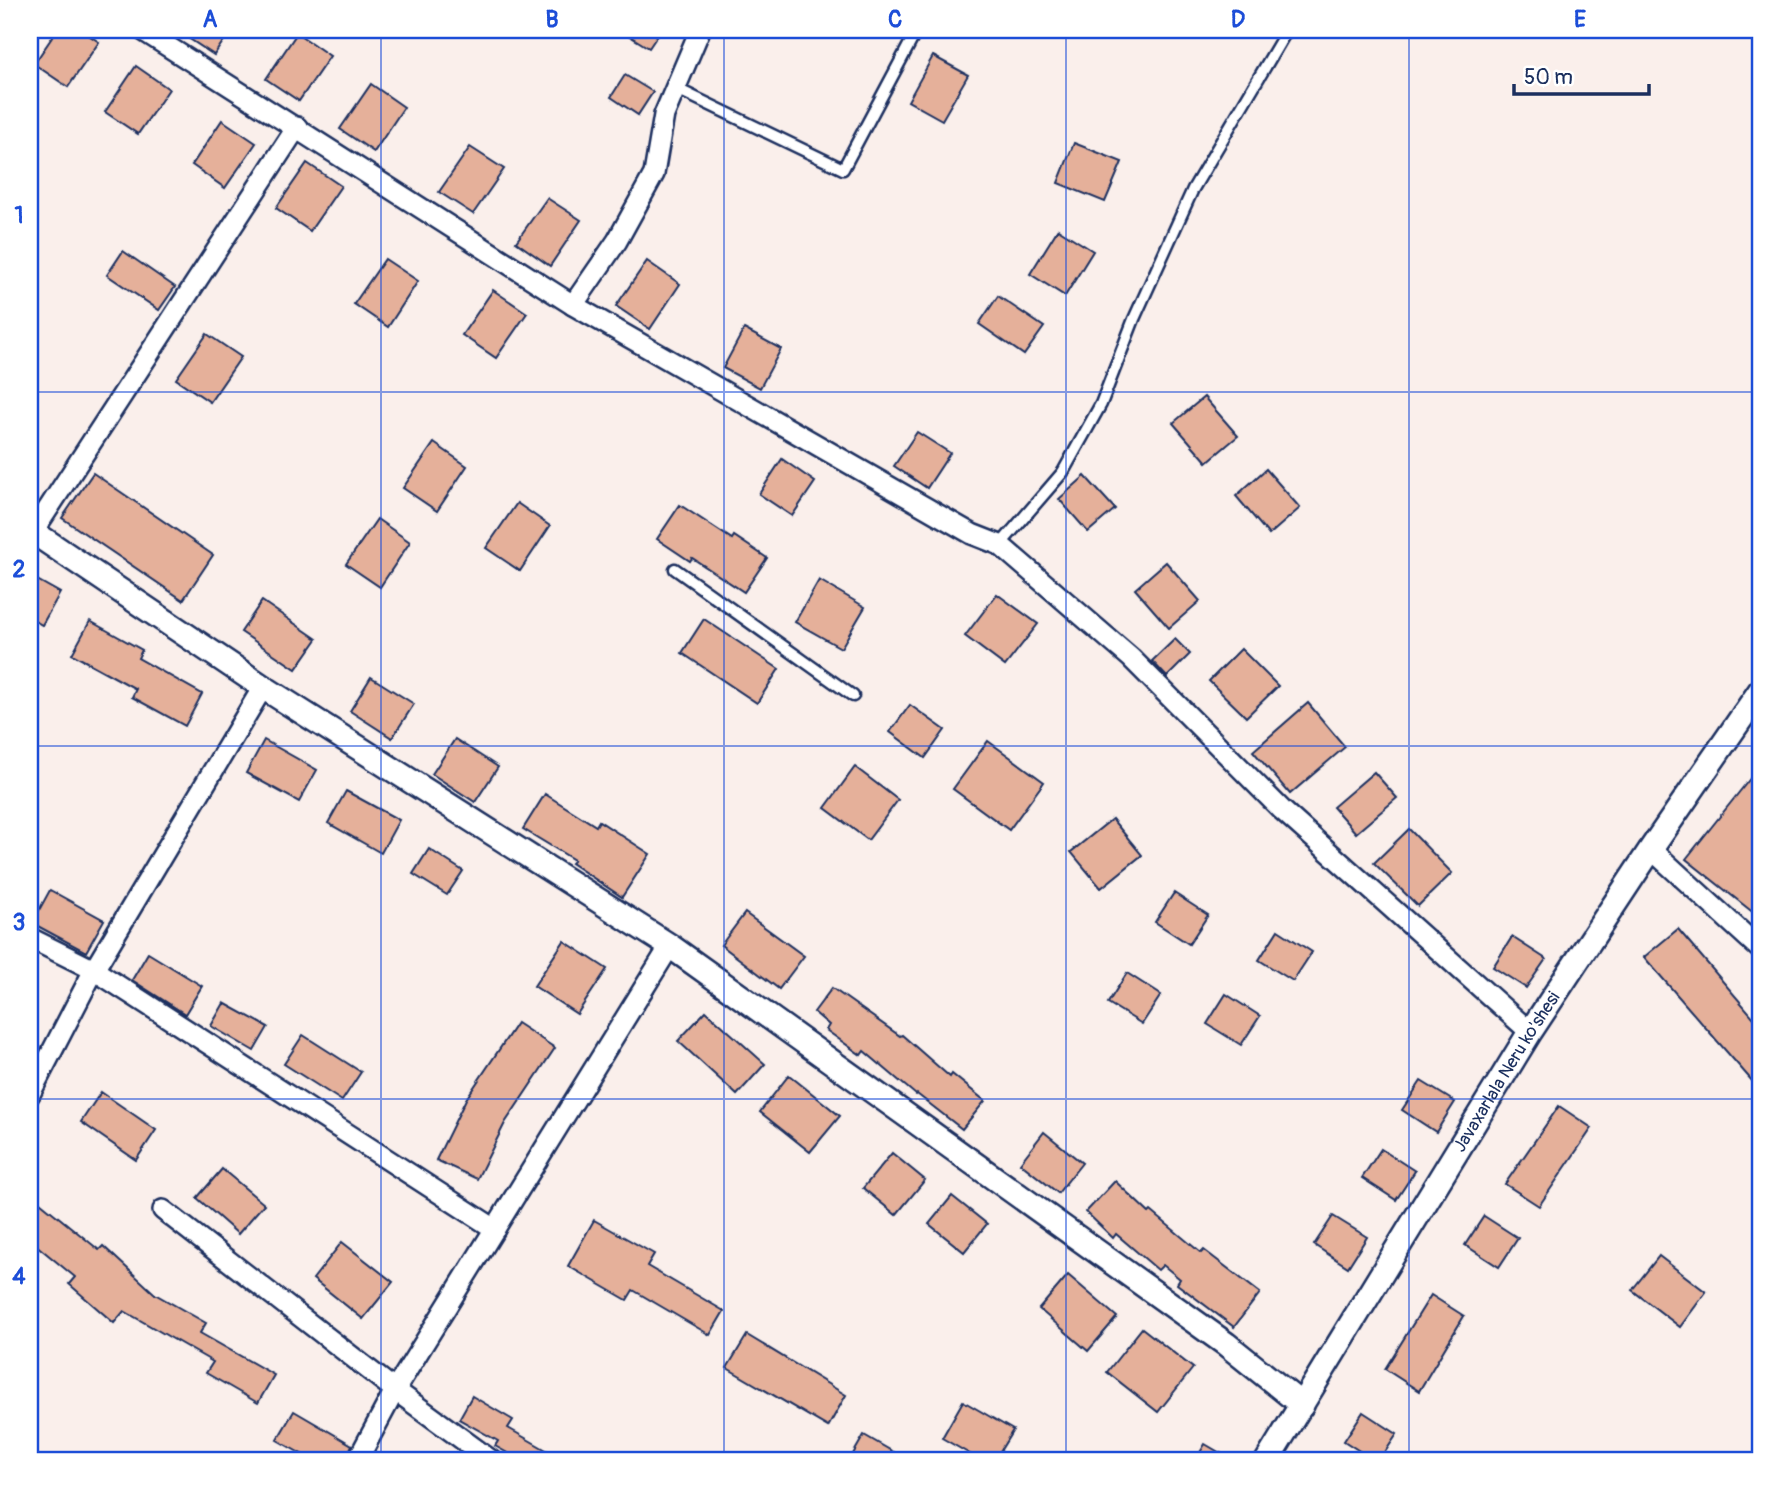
<svg xmlns="http://www.w3.org/2000/svg" width="1790" height="1491" font-family="Pangolin,sans-serif">
<style>
.building{fill:#e5b09a;stroke:#1b2f5e;stroke-width:2}
.lines{fill:none;stroke-linecap:round;stroke-linejoin:round}
.service-casing{stroke:#1b2f5e;stroke-width:15}
.minor-casing{stroke:#1b2f5e;stroke-width:24}
.tertiary-casing{stroke:#1b2f5e;stroke-width:28}
.service{stroke:#fff;stroke-width:10}
.minor{stroke:#fff;stroke-width:19}
.tertiary{stroke:#fff;stroke-width:23}
.grid{fill:none;stroke:#1d4ed8;stroke-width:2;stroke-opacity:0.55}
.labels{text-anchor:middle;dominant-baseline:central;stroke-width:5;stroke-linejoin:round;paint-order:stroke}
.street-label{font-size:18px;fill:#1b2f5e;stroke:#fff}
.neatline{fill:none;stroke:#1d4ed8;stroke-width:2.5}
.grid-label{font-size:23px;text-anchor:middle;font-weight:bold;fill:#1d4ed8}
</style>
<rect width="100%" height="100%" fill="#faefeb"/>
<filter id="ink" filterUnits="userSpaceOnUse"><feTurbulence type="fractalNoise" baseFrequency=".0143" numOctaves="2"/><feDisplacementMap in="SourceGraphic" scale="14" xChannelSelector="R" yChannelSelector="G"/><feConvolveMatrix kernelMatrix="1 2 1 2 8 2 1 2 1" color-interpolation-filters="sRGB"/></filter>
<g filter="url(#ink)">
<!-- building -->
<g class="building">
<polygon points="57,30 81,30 99,42 68,87 34,64"/>
<polygon points="176,30 231,30 214,55"/>
<polygon points="620,30 661,30 649,48"/>
<polygon points="297,33 330,56 299,101 266,79"/>
<polygon points="933,56 968,75 942,120 908,101"/>
<polygon points="136,66 169,89 138,134 105,112"/>
<polygon points="625,75 653,92 638,115 611,97"/>
<polygon points="371,84 404,107 374,152 340,129"/>
<polygon points="222,120 256,143 225,188 192,165"/>
<polygon points="1074,143 1122,162 1105,202 1058,183"/>
<polygon points="470,147 504,169 473,214 439,192"/>
<polygon points="307,163 341,186 310,231 276,208"/>
<polygon points="547,198 581,220 550,266 516,242"/>
<polygon points="1058,229 1093,251 1065,296 1030,274"/>
<polygon points="123,251 175,287 159,310 107,275"/>
<polygon points="385,259 418,281 388,327 354,304"/>
<polygon points="647,261 680,284 650,329 616,306"/>
<polygon points="493,290 527,313 496,358 462,335"/>
<polygon points="998,296 1044,327 1024,355 979,324"/>
<polygon points="744,329 781,349 760,388 723,368"/>
<polygon points="207,334 241,357 210,402 176,379"/>
<polygon points="1204,397 1238,436 1207,462 1173,423"/>
<polygon points="917,432 950,453 927,488 894,466"/>
<polygon points="434,443 467,466 437,511 403,488"/>
<polygon points="782,459 815,482 792,516 759,494"/>
<polygon points="1266,469 1300,508 1269,535 1236,496"/>
<polygon points="93,473 213,555 183,600 62,518"/>
<polygon points="1085,476 1115,509 1088,532 1059,499"/>
<polygon points="517,503 550,526 520,571 486,548"/>
<polygon points="680,505 732,539 734,536 767,558 744,592 692,558 690,561 657,539"/>
<polygon points="377,519 410,542 380,587 346,564"/>
<polygon points="1166,562 1200,601 1169,628 1135,589"/>
<polygon points="30,576 60,593 42,625 30,618"/>
<polygon points="819,580 865,607 841,648 795,622"/>
<polygon points="997,594 1038,624 1005,666 965,636"/>
<polygon points="262,601 317,639 296,669 241,632"/>
<polygon points="704,619 779,669 757,703 682,653"/>
<polygon points="90,621 142,650 138,658 202,694 185,726 132,697 136,689 72,654"/>
<polygon points="1175,639 1190,654 1167,677 1152,661"/>
<polygon points="1241,649 1278,686 1246,717 1209,681"/>
<polygon points="371,677 414,704 392,738 350,711"/>
<polygon points="1308,703 1345,747 1290,794 1253,751"/>
<polygon points="910,705 945,730 925,758 890,732"/>
<polygon points="455,739 498,767 475,802 432,774"/>
<polygon points="264,740 317,770 299,802 246,773"/>
<polygon points="988,741 1044,782 1009,830 953,789"/>
<polygon points="1760,766 1760,918 1686,859"/>
<polygon points="855,767 898,800 868,840 825,808"/>
<polygon points="1374,772 1397,798 1356,833 1333,807"/>
<polygon points="346,791 399,820 381,853 328,823"/>
<polygon points="545,794 596,826 599,821 650,854 622,897 571,863 574,860 523,829"/>
<polygon points="1112,819 1142,855 1101,888 1071,852"/>
<polygon points="1409,829 1452,873 1418,906 1374,863"/>
<polygon points="429,849 463,871 447,895 413,874"/>
<polygon points="50,890 104,920 86,952 32,923"/>
<polygon points="1174,893 1208,915 1189,944 1155,922"/>
<polygon points="745,913 804,956 779,989 721,945"/>
<polygon points="1678,929 1760,1025 1760,1090 1644,957"/>
<polygon points="1278,930 1312,952 1293,981 1259,960"/>
<polygon points="1512,937 1546,959 1526,988 1493,967"/>
<polygon points="564,941 607,969 577,1014 534,986"/>
<polygon points="148,953 202,986 185,1014 132,980"/>
<polygon points="1127,973 1161,995 1142,1024 1108,1003"/>
<polygon points="832,988 900,1036 902,1035 950,1077 952,1074 985,1101 962,1129 917,1094 916,1095 864,1051 861,1055 826,1030 829,1025 814,1012"/>
<polygon points="1226,994 1260,1016 1241,1045 1207,1024"/>
<polygon points="224,1003 268,1027 254,1051 211,1026"/>
<polygon points="706,1011 765,1064 737,1095 678,1041"/>
<polygon points="517,1023 555,1048 505,1123 477,1179 436,1160 466,1099"/>
<polygon points="303,1035 361,1072 342,1101 284,1064"/>
<polygon points="789,1075 840,1116 810,1152 760,1112"/>
<polygon points="1421,1081 1455,1102 1436,1132 1402,1110"/>
<polygon points="101,1092 156,1130 136,1160 81,1122"/>
<polygon points="1559,1106 1592,1128 1539,1206 1505,1184"/>
<polygon points="1044,1132 1082,1163 1058,1193 1020,1163"/>
<polygon points="1381,1149 1415,1171 1396,1200 1362,1178"/>
<polygon points="892,1153 925,1180 896,1215 863,1188"/>
<polygon points="222,1169 264,1204 238,1234 197,1198"/>
<polygon points="1115,1181 1149,1213 1151,1211 1201,1253 1204,1250 1260,1293 1234,1327 1177,1284 1180,1279 1163,1265 1158,1270 1116,1234 1113,1238 1086,1212"/>
<polygon points="30,1194 99,1250 103,1246 155,1294 206,1323 200,1333 274,1375 258,1403 206,1373 213,1362 124,1311 114,1323 69,1284 75,1277 30,1240"/>
<polygon points="952,1196 987,1224 964,1252 929,1224"/>
<polygon points="1333,1216 1367,1237 1348,1267 1314,1245"/>
<polygon points="1484,1216 1518,1238 1499,1267 1465,1245"/>
<polygon points="594,1220 654,1254 647,1266 724,1311 710,1335 633,1290 627,1300 568,1266"/>
<polygon points="342,1242 393,1282 363,1319 313,1279"/>
<polygon points="1659,1256 1706,1292 1680,1327 1632,1290"/>
<polygon points="1068,1275 1117,1317 1088,1351 1039,1309"/>
<polygon points="1431,1295 1464,1316 1419,1391 1385,1369"/>
<polygon points="1142,1328 1193,1368 1158,1412 1107,1372"/>
<polygon points="747,1335 846,1395 828,1427 727,1368"/>
<polygon points="472,1396 513,1420 508,1428 548,1451 542,1461 522,1461 495,1446 498,1441 459,1419"/>
<polygon points="963,1401 1013,1430 994,1461 982,1461 942,1438"/>
<polygon points="294,1411 352,1445 345,1461 314,1461 277,1440"/>
<polygon points="1363,1412 1397,1434 1379,1461 1375,1461 1344,1441"/>
<polygon points="864,1435 909,1461 849,1461"/>
<polygon points="1205,1444 1234,1461 1195,1461"/>
</g>
<g class="lines">
<!-- service casing -->
<g class="service-casing">
<g id="service">
<polyline points="675,88 843,169 917,30"/>
<polyline points="1000,545 1063,472 1101,404 1134,319 1193,189 1287,30"/>
<polyline points="675,569 853,696"/>
</g>
</g>
<!-- minor casing -->
<g class="minor-casing">
<g id="minor">
<polyline points="142,30 573,305 972,534 1000,545 1131,658 1282,810 1530,1032"/>
<polyline points="573,305 617,241 654,174 664,115 700,30"/>
<polyline points="33,532 297,127"/>
<polyline points="1651,849 1760,949"/>
<polyline points="30,938 94,970 495,1229"/>
<polyline points="30,1094 94,970 263,687"/>
<polyline points="163,1210 395,1390 492,1461"/>
<polyline points="357,1461 395,1390 670,946"/>
</g>
</g>
<!-- tertiary casing -->
<g class="tertiary-casing">
<g id="tertiary">
<polyline points="30,530 263,687 670,946 1226,1344 1302,1405"/>
<path id="s1" d="M1267,1461l263,-429 121,-183 109,-158"/>
</g>
</g>
<!-- service -->
<use href="#service" class="service"/>
<!-- minor -->
<use href="#minor" class="minor"/>
<!-- tertiary -->
<use href="#tertiary" class="tertiary"/>
</g>
</g>
<!-- grid -->
<path class="grid" d="M381,30v1431M724,30v1431M1066,30v1431M1409,30v1431M30,392h1730M30,746h1730M30,1099h1730"/>
<g class="labels">
<!-- street labels -->
<g class="street-label">
<text stroke="none"><textPath href="#s1" startOffset="457">Javaxarlala Neru ko'shesi</textPath></text>
</g>
</g>
<!-- margin -->
<rect width="1790" height="1491" fill="none" stroke="#fff" stroke-width="77"/>
<!-- scale -->
<path d="M1514 84v10h135v-10" fill="none" stroke="#1b2f5e" stroke-width="3.5"/>
<text x="1524" y="84" font-size="21" fill="#1b2f5e" stroke="#ffffff" stroke-width="5" paint-order="stroke">50 m</text>
<rect x="38" y="38" width="1714" height="1414" class="neatline"/>
<g class="grid-label">
<text x="210" y="27">A</text>
<text x="552" y="27">B</text>
<text x="895" y="27">C</text>
<text x="1238" y="27">D</text>
<text x="1580" y="27">E</text>
<text x="19" y="223">1</text>
<text x="19" y="577">2</text>
<text x="19" y="930">3</text>
<text x="19" y="1284">4</text>
</g>
</svg>
